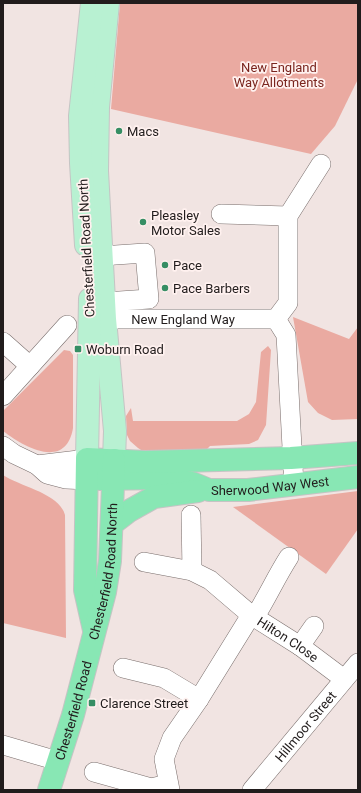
<svg xmlns="http://www.w3.org/2000/svg" width="361" height="793" font-family="Roboto,sans-serif">
  <style>
    .green { fill: #eaaaa1 }
    .lines { fill: none; stroke-linecap: round; stroke-linejoin: round }
    .minor-casing { stroke: #796e6c; stroke-width: 20 }
    .major-casing { stroke: #c5c4c4; stroke-width: 24 }
    .highway-casing { stroke: #c5c4c4; stroke-width: 24 }
    .minor { stroke: #fff; stroke-width: 19 }
    .major { stroke: #b8f1d2; stroke-width: 22 }
    .highway { stroke: #88e7b4; stroke-width: 22 }
    .poi-dot { fill: #368e64; stroke: #fff1ef; stroke-width: 1.5 }
    .labels { text-anchor: middle; stroke-width: 3.5; stroke-linejoin: round; paint-order: stroke }
    .park-label { font-size: 13px; fill: #7a251e; stroke: #fff1ef }
    .poi-label { font-size: 13px; fill: #211c1c; stroke: #fff1ef; text-anchor: start }
    .street-label { font-size: 13px; fill: #211c1c; stroke: #fff1ef }
  </style>
  <rect width="100%" height="100%" fill="#f1e4e2"/>
  <g class="green">
    <polygon points="120,3 358,3 358,79 335,126 311,154 111,109"/>
    <polygon points="293,317 349,339 358,327 358,419 332,420 318,413 308,402"/>
    <polygon points="268,346 271,350 266,425 258,440 249,444 210,446 205,451 144,452 138,448 130,441 127,435 126,416 131,408 133,421 237,421 249,414 256,402 261,352"/>
    <path d="M64 350 70 351 73 355V428C66 470 25 448 3 431V411Z"/>
    <path d="M3 475C21 487 59 493 65 515L66 638 3 623Z"/>
    <polygon points="358,491 358,529 326,574 233,507"/>
  </g>
  <g class="lines">
    <g class="minor-casing">
      <g id="minor">
        <polyline points="221,214 288,216"/>
        <polyline points="90,303 149,299 145,253 101,256"/>
        <path id="s1" d="M90 319H276L288 303V216L321 164"/>
        <polyline points="276,319 286,335 294,485"/>
        <polyline points="3,342 30,366"/>
        <polyline points="3,396 67,325"/>
        <polyline points="3,446 14,454 37,465 47,474 66,479 88,480"/>
        <polyline points="37,465 87,459"/>
        <polyline points="191,515 192,571"/>
        <path id="s2" d="M144 562 192 571 210 580 251 615 300 646 344 679"/>
        <path d="M254 618C267 598 276 577 289 557"/>
        <polyline points="300,646 314,626"/>
        <polyline points="123,668 164,678 199,699"/>
        <polyline points="3,745 58,761"/>
        <polyline points="94,772 151,788 168,784"/>
        <polyline points="170,790 164,759 172,738 199,699 251,615"/>
        <path id="s3" d="M252 790 358 663"/>
      </g>
    </g>
    <g class="major-casing">
      <g id="major">
        <polyline points="108,3 98,107 97,171 105,319 115,431 114,460"/>
        <polyline points="86,245 81,163 80,116 92,3"/>
        <polyline points="87,459 90,299"/>
      </g>
    </g>
    <g class="highway-casing">
      <g id="highway">
        <path id="s4" d="M99 479 163 478 192 483 209 490H248L358 477"/>
        <polyline points="112,524 129,511 154,497 198,491"/>
        <polyline points="94,630 85,590 87,459 145,462 291,458 358,453"/>
        <path id="s5" d="M49 790 73 715 105 592 110 561 114 460"/>
      </g>
    </g>
    <use href="#minor" class="minor"/>
    <use href="#major" class="major"/>
    <use href="#highway" class="highway"/>
  </g>
  <g class="poi-dot">
    <circle cx="119" cy="131" r="4"/>
    <circle cx="143" cy="222" r="4"/>
    <circle cx="165" cy="265" r="4"/>
    <circle cx="165" cy="288" r="4"/>
    <rect x="74" y="345" width="8" height="8" rx="2"/>
    <rect x="88" y="699" width="8" height="8" rx="2"/>
  </g>
  <g class="labels">
    <g class="park-label">
      <text x="279" y="72">New England<tspan x="279" dy="15">Way Allotments</tspan></text>
    </g>
    <g class="poi-label">
      <text x="127" y="136">Macs</text>
      <text x="151" y="220">Pleasley<tspan x="151" dy="15">Motor Sales</tspan></text>
      <text x="173" y="270">Pace</text>
      <text x="173" y="293">Pace Barbers</text>
      <text x="86" y="354">Woburn Road</text>
      <text x="100" y="708">Clarence Street</text>
    </g>
    <g class="street-label">
      <text transform="translate(86 248) rotate(-93)" y="5">Chesterfield Road North</text>
      <text dy="5" stroke="none"><textPath href="#s1" startOffset="93">New England Way</textPath></text>
      <text dy="5" stroke="none"><textPath href="#s4" startOffset="173">Sherwood Way West</textPath></text>
      <text dy="5" stroke="none"><textPath href="#s5" startOffset="226">Chesterfield Road North</textPath></text>
      <text dy="5" stroke="none"><textPath href="#s2" startOffset="167">Hilton Close</textPath></text>
      <text dy="5" stroke="none"><textPath href="#s5" startOffset="83">Chesterfield Road</textPath></text>
      <text dy="5" stroke="none"><textPath href="#s3" startOffset="83">Hillmoor Street</textPath></text>
    </g>
  </g>
  <rect width="361" height="793" fill="none" stroke="#211c1c" stroke-width="8"/>
</svg>
